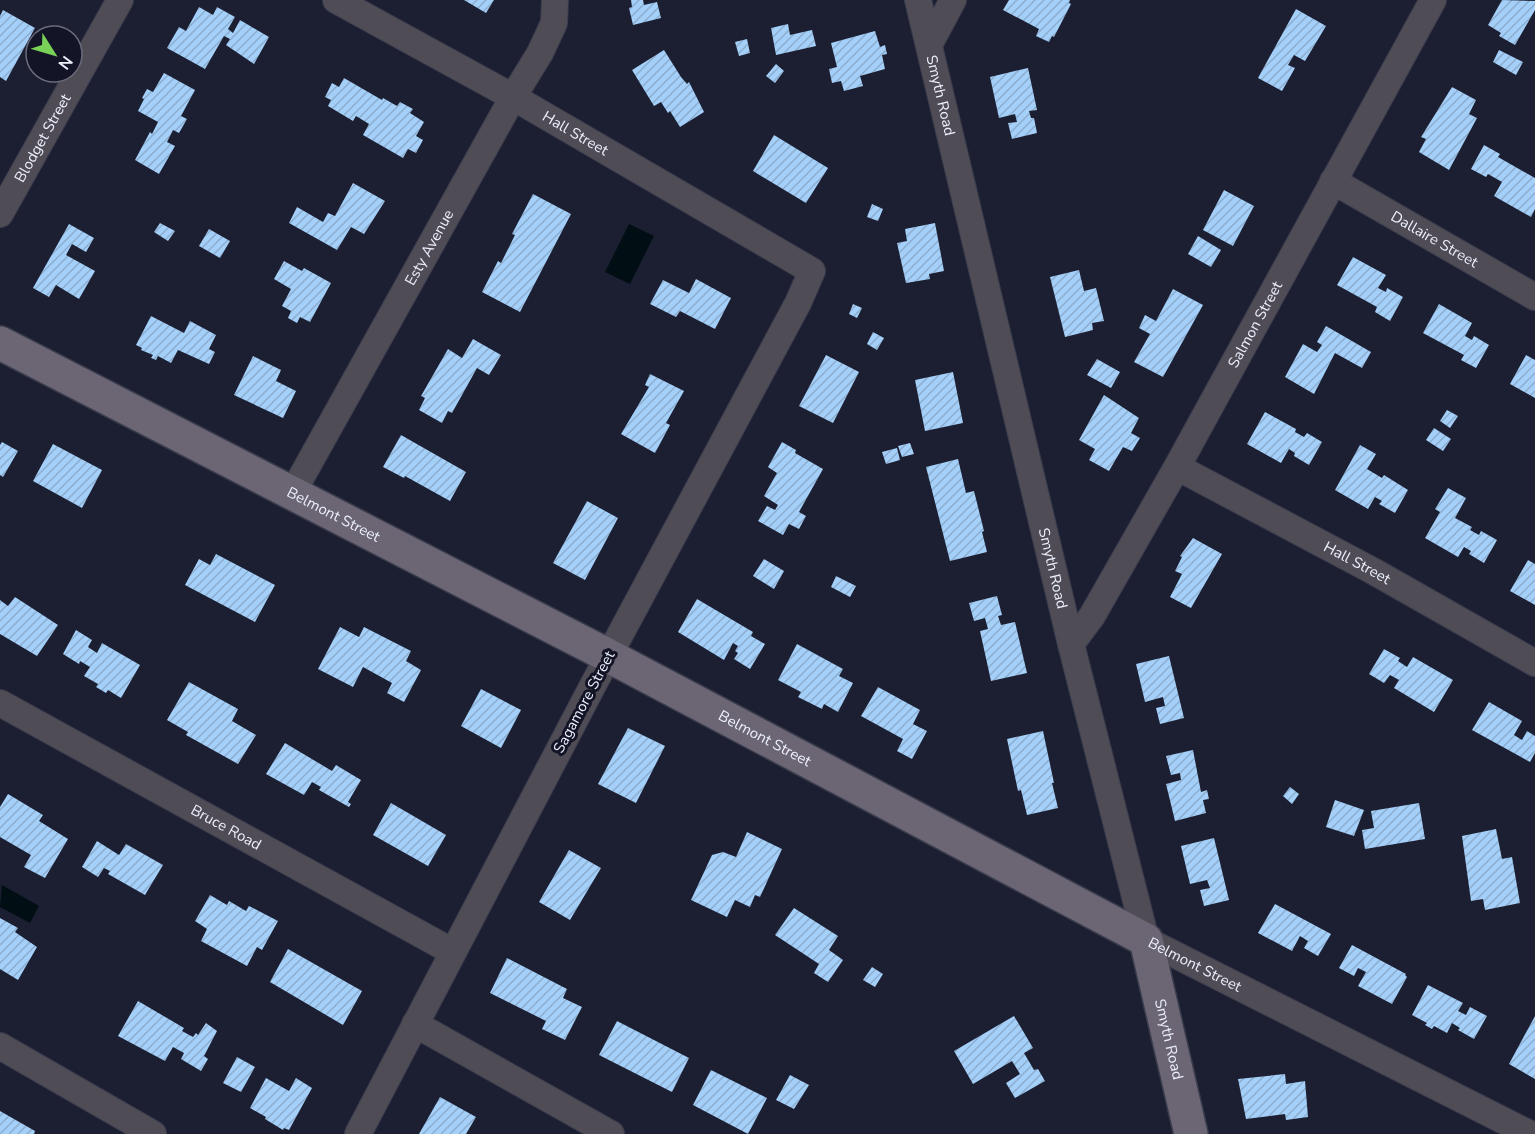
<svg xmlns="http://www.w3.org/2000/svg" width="1535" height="1134" font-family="'Nunito Sans',sans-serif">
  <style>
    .water { fill: #010e13 }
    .building { fill: url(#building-hatch) }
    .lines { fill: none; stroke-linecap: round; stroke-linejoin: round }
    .street-casing { stroke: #393c4d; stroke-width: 28 }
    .secondary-casing { stroke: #393c4d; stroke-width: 36 }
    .street { stroke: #504c56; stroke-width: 26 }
    .secondary { stroke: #6b6574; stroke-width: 33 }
    .labels { text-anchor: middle; stroke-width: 6; stroke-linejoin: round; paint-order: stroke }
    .street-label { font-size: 15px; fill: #eceffc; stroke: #131527 }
  </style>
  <defs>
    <pattern id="building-hatch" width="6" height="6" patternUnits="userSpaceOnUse" patternTransform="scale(1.5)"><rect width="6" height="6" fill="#a4cff9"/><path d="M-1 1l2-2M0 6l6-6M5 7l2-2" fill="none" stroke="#8dadce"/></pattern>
  </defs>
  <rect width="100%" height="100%" fill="#1c1f31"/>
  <g class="water">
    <polygon points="629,224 654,236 630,284 605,272"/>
    <polygon points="2,885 39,906 30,923 0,907"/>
  </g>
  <g class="building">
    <polygon points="464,0 494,0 486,13"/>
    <polygon points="631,0 643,0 644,5 657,2 661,18 633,25 629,8 632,7"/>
    <polygon points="1009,0 1070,0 1069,3 1071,4 1054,37 1052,36 1049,42 1036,36 1039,29 1003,10"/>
    <polygon points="1502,0 1535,1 1535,10 1515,45 1499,36 1501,33 1488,25"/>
    <polygon points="199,7 213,15 217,7 235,17 228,29 233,33 240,20 269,37 254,64 226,45 230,39 224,36 205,69 167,48 179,27 186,31"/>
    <polygon points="1296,9 1326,26 1305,61 1294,55 1288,65 1295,68 1282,91 1258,78"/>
    <polygon points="3,10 35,28 6,81 0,77 0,16"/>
    <polygon points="788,24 790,35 812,30 816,46 776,55 771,28"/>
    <polygon points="875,31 880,47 885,45 887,54 882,55 885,69 860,76 863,86 844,91 841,81 832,83 829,69 837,67 831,43"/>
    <polygon points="747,39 750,53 739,56 735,42"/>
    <polygon points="664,50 681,77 687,84 689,82 704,112 680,127 670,111 668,113 661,102 654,106 632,70"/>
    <polygon points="1499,50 1523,62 1516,75 1493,62"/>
    <polygon points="776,64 784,71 775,83 766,76"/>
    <polygon points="1028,68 1037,110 1029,111 1031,118 1034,118 1037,133 1012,139 1008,123 1017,122 1015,114 999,118 990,77"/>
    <polygon points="164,73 195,90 181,116 187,119 179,133 173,130 167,142 175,146 159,174 135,160 150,132 152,134 158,122 138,111 144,99 142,98 147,89 153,92"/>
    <polygon points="344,78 382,100 383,98 397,106 400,102 413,109 410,113 424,122 416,136 423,140 416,153 408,149 403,158 363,135 369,124 356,116 353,121 328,106 331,100 325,97 332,83 339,87"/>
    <polygon points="1452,87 1476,100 1469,114 1477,118 1449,170 1419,152 1426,139 1421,137"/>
    <polygon points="774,135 828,168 806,203 753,171"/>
    <polygon points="1484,145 1500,154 1498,157 1535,178 1535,209 1531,217 1494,196 1502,182 1488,174 1486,177 1471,169"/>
    <polygon points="353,183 385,201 364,234 351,227 337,250 289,223 297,207 323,222 328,213 335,216"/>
    <polygon points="1224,190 1254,206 1233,246 1203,230"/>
    <polygon points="533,194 571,214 520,312 482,292 498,261 501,263 515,235 512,234"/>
    <polygon points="872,204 883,209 878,221 867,217"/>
    <polygon points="160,223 175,231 168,241 154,232"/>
    <polygon points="935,223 944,271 929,274 930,279 906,283 897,243 907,241 905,229"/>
    <polygon points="69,224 94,238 86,252 72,244 66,255 95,271 79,299 56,285 49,297 33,288"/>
    <polygon points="209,229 230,241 220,258 199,246"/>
    <polygon points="1198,236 1221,250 1211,267 1188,254"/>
    <polygon points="1353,257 1386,275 1378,288 1386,292 1387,288 1403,297 1390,321 1375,312 1377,307 1337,285"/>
    <polygon points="284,261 302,271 304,268 331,283 310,322 300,317 297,323 288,318 291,311 282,306 291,289 274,279"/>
    <polygon points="1079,270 1084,291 1096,288 1104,321 1092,323 1093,330 1065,337 1050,277"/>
    <polygon points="696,279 731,298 715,329 680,311 676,317 650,304 663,280 689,293"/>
    <polygon points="1173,289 1203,305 1163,377 1134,362 1150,334 1139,328 1145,315 1156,321"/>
    <polygon points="853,304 862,308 857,318 849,314"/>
    <polygon points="1439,304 1472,323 1465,336 1472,340 1474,336 1489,345 1476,368 1461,360 1464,355 1423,333"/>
    <polygon points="151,316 184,333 190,321 216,335 209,349 215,352 209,364 178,350 171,363 158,356 156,360 151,358 153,355 141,350 142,348 136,345"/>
    <polygon points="1326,326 1371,352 1362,368 1335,353 1314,394 1285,377 1303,344 1317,352 1322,345 1317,342"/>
    <polygon points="873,332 884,338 877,350 867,344"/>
    <polygon points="473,339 501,355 489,375 477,368 452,413 448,411 442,423 419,410 425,398 421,396 448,349 462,358"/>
    <polygon points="826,355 859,372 833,423 799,406"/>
    <polygon points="1526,355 1535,360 1535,398 1510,384"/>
    <polygon points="253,356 281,370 276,381 296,391 283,418 234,395"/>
    <polygon points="1097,359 1120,372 1111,388 1087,375"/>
    <polygon points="953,372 963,423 925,431 915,380"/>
    <polygon points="650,374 684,391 666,423 670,425 655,453 621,434 649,387 645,385"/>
    <polygon points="1104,395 1139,418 1131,433 1140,438 1132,451 1123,447 1109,471 1089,460 1095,449 1079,440"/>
    <polygon points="1447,410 1458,416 1450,428 1440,421"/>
    <polygon points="1265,412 1296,429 1295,432 1304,437 1307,433 1322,442 1309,465 1294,456 1295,453 1289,449 1281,463 1247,444"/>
    <polygon points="1434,428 1451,439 1443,451 1426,440"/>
    <polygon points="401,435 466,472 450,501 405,476 404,478 383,467"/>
    <polygon points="2,442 18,451 3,477 0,475 0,445"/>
    <polygon points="782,442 796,450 795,453 823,469 799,512 806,516 799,529 789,524 783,535 758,521 767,506 775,510 778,505 764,496 777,473 768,467"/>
    <polygon points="910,443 914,454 902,457 898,446"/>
    <polygon points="53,444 102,470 82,508 33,481"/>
    <polygon points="1360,445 1376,454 1367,469 1382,478 1384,475 1408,490 1395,513 1379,504 1382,501 1375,497 1368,509 1335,490"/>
    <polygon points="897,448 900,460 886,464 882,452"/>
    <polygon points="958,459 966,493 974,491 984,531 982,532 987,552 950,561 926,467"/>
    <polygon points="1448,488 1466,498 1455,518 1472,527 1470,530 1479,535 1481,531 1497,540 1484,563 1469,554 1471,551 1464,547 1458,557 1425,538 1440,512 1435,509"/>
    <polygon points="587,501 618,518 585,580 553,563"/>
    <polygon points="1193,538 1222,554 1191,608 1170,597 1182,574 1175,571 1182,557 1180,556"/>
    <polygon points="216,554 275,585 255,622 185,585 199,559 210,565"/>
    <polygon points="764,559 784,571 774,589 753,576"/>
    <polygon points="1528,560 1535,564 1535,605 1510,591"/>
    <polygon points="836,576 856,586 850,597 831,587"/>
    <polygon points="997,596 1002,615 998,616 1001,625 1015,622 1027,673 991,681 980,631 988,629 985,618 974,621 969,603"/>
    <polygon points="15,597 58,625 37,656 0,634 0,600 8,606"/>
    <polygon points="697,599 753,632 751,636 765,644 750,669 734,659 738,653 735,651 738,646 733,643 724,660 678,632"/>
    <polygon points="340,627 359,637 364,627 411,651 406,661 421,670 404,702 387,693 392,683 363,667 353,687 318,669"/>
    <polygon points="76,630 92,640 88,647 97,653 102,643 140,665 121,698 108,690 106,693 96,687 98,684 84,676 90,667 80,661 79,664 63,654"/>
    <polygon points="797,644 843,669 839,676 853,683 838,712 824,704 822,709 798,697 801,692 778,680"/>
    <polygon points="1384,649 1400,658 1398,661 1407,667 1413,657 1453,680 1434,712 1394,688 1399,680 1390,675 1384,683 1369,674"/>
    <polygon points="1169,656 1184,718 1160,724 1156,708 1165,706 1163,697 1145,702 1136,664"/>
    <polygon points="189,682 238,709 232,721 256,735 238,764 186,735 188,732 167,720"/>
    <polygon points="878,687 920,710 913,724 927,731 912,759 897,751 903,739 861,716"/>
    <polygon points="481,689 521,710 501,748 461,726"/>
    <polygon points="1489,702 1522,721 1514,735 1522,740 1527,731 1535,736 1535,753 1530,762 1472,730"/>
    <polygon points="628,728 665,746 636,803 598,784"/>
    <polygon points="1043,731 1054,783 1052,783 1058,808 1027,815 1021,790 1018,791 1007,739"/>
    <polygon points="285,743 332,771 336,765 361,780 348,802 351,804 349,807 319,790 321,787 312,782 304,795 266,774"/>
    <polygon points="1193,750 1201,792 1207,790 1209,799 1203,800 1206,813 1175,821 1166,784 1181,780 1180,773 1171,775 1166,756"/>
    <polygon points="1290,787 1299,794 1292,804 1283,796"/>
    <polygon points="8,794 43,815 39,821 68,839 45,878 24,867 31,855 0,837 0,807"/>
    <polygon points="1335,800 1364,810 1354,836 1326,827"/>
    <polygon points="391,803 446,835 428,866 373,835"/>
    <polygon points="1419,803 1425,839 1365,849 1362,830 1374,828 1371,811"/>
    <polygon points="1496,829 1502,859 1512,857 1520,903 1485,910 1483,899 1471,901 1462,836"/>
    <polygon points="747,832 782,849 760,897 755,895 750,907 735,900 727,917 691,900 712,855 723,852 736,857"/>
    <polygon points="1214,838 1229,900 1204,906 1200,890 1210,888 1207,880 1190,884 1181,846"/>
    <polygon points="97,841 119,855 126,844 163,865 145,895 108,874 110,871 104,868 98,877 82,867"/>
    <polygon points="569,850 601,868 570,920 539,902"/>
    <polygon points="210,895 227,905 229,901 246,911 249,906 278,921 262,950 257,947 247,966 201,941 207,929 195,921"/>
    <polygon points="1275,904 1331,934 1318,956 1304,948 1308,941 1300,936 1292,951 1258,933"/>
    <polygon points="794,908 838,936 829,950 843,960 828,982 814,973 819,964 775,935"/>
    <polygon points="0,918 18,928 15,932 37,947 18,980 0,969"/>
    <polygon points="1352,945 1406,974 1405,975 1407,977 1392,1004 1358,986 1366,972 1358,968 1354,976 1339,968"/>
    <polygon points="288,949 362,991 343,1025 270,982"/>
    <polygon points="507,958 567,989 563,998 582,1007 565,1040 542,1029 546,1021 490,993"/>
    <polygon points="872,967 883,974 875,987 863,980"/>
    <polygon points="1428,985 1463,1003 1458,1011 1466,1015 1470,1007 1487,1016 1474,1039 1458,1030 1460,1028 1452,1023 1447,1033 1434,1026 1432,1029 1425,1025 1427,1023 1412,1015"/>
    <polygon points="138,1001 184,1028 182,1031 193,1037 196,1033 198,1035 206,1023 217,1031 204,1056 208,1059 201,1071 181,1059 184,1053 173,1047 165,1061 118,1036"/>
    <polygon points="1014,1016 1033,1048 1024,1053 1034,1070 1038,1069 1045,1081 1015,1098 1006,1083 1020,1074 1012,1061 973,1084 954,1051"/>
    <polygon points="1535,1016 1535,1079 1509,1064"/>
    <polygon points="617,1021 689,1058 672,1092 599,1055"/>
    <polygon points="237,1057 255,1067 241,1092 223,1083"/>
    <polygon points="711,1070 767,1098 748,1134 693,1105"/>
    <polygon points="1285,1074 1286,1084 1305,1081 1308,1117 1286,1120 1285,1114 1246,1119 1238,1079"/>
    <polygon points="790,1075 809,1085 794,1109 776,1100"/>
    <polygon points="266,1078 289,1091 296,1078 312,1088 289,1130 284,1128 283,1130 265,1119 266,1117 250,1108"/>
    <polygon points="440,1097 476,1117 466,1134 419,1134"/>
    <polygon points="0,1111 35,1131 34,1134 0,1134"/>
  </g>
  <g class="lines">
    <g class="street-casing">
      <g id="street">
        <path id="s1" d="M336 0 513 97 812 271 798 303 592 687 358 1134"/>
        <path id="s2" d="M918 0 1071 644 1146 940 1530 1134"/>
        <polyline points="929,45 953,0"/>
        <path id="s3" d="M1333 181 1535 297"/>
        <path id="s4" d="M0 214 120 0"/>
        <path id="s5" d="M1177 467 1373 571 1535 663"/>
        <path id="s6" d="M293 492 513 97 540 53 554 23 555 0"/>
        <path id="s7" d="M1071 644 1092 616 1177 467 1433 0"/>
        <path id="s8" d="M0 703 453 952"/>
        <polyline points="415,1024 611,1134"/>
        <polyline points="0,1046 153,1134"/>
      </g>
    </g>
    <g class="secondary-casing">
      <g id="secondary">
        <path id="s9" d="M0 343 609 656 1146 940 1191 1134"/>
      </g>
    </g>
    <use href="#street" class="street"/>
    <use href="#secondary" class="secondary"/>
  </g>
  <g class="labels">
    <g class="street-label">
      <text dy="5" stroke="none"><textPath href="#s2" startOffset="98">Smyth Road</textPath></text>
      <text dy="5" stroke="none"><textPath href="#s1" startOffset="274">Hall Street</textPath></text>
      <text dy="5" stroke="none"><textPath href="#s4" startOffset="87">Blodget Street</textPath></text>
      <text dy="5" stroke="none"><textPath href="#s3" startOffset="117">Dallaire Street</textPath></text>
      <text dy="5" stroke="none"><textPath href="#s6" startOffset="280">Esty Avenue</textPath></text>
      <text dy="5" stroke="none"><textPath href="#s7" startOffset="369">Salmon Street</textPath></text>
      <text dy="5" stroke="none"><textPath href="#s9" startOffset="375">Belmont Street</textPath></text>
      <text dy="5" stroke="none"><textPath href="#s5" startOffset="204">Hall Street</textPath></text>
      <text dy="5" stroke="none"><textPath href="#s2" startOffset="584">Smyth Road</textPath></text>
      <text transform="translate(584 702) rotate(-62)" y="5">Sagamore Street</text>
      <text dy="5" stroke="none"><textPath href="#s9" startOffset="861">Belmont Street</textPath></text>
      <text dy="5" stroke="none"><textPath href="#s8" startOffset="258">Bruce Road</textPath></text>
      <text dy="5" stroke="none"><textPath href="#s2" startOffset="1022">Belmont Street</textPath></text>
      <text dy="5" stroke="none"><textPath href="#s9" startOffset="1394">Smyth Road</textPath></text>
    </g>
  </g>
  <g transform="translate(54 54) rotate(127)"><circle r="28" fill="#131527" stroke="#6a6c7c" stroke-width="1.5"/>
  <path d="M0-4.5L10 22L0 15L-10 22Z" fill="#7ad157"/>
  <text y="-9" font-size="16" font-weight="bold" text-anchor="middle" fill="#eceffc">N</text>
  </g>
</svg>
